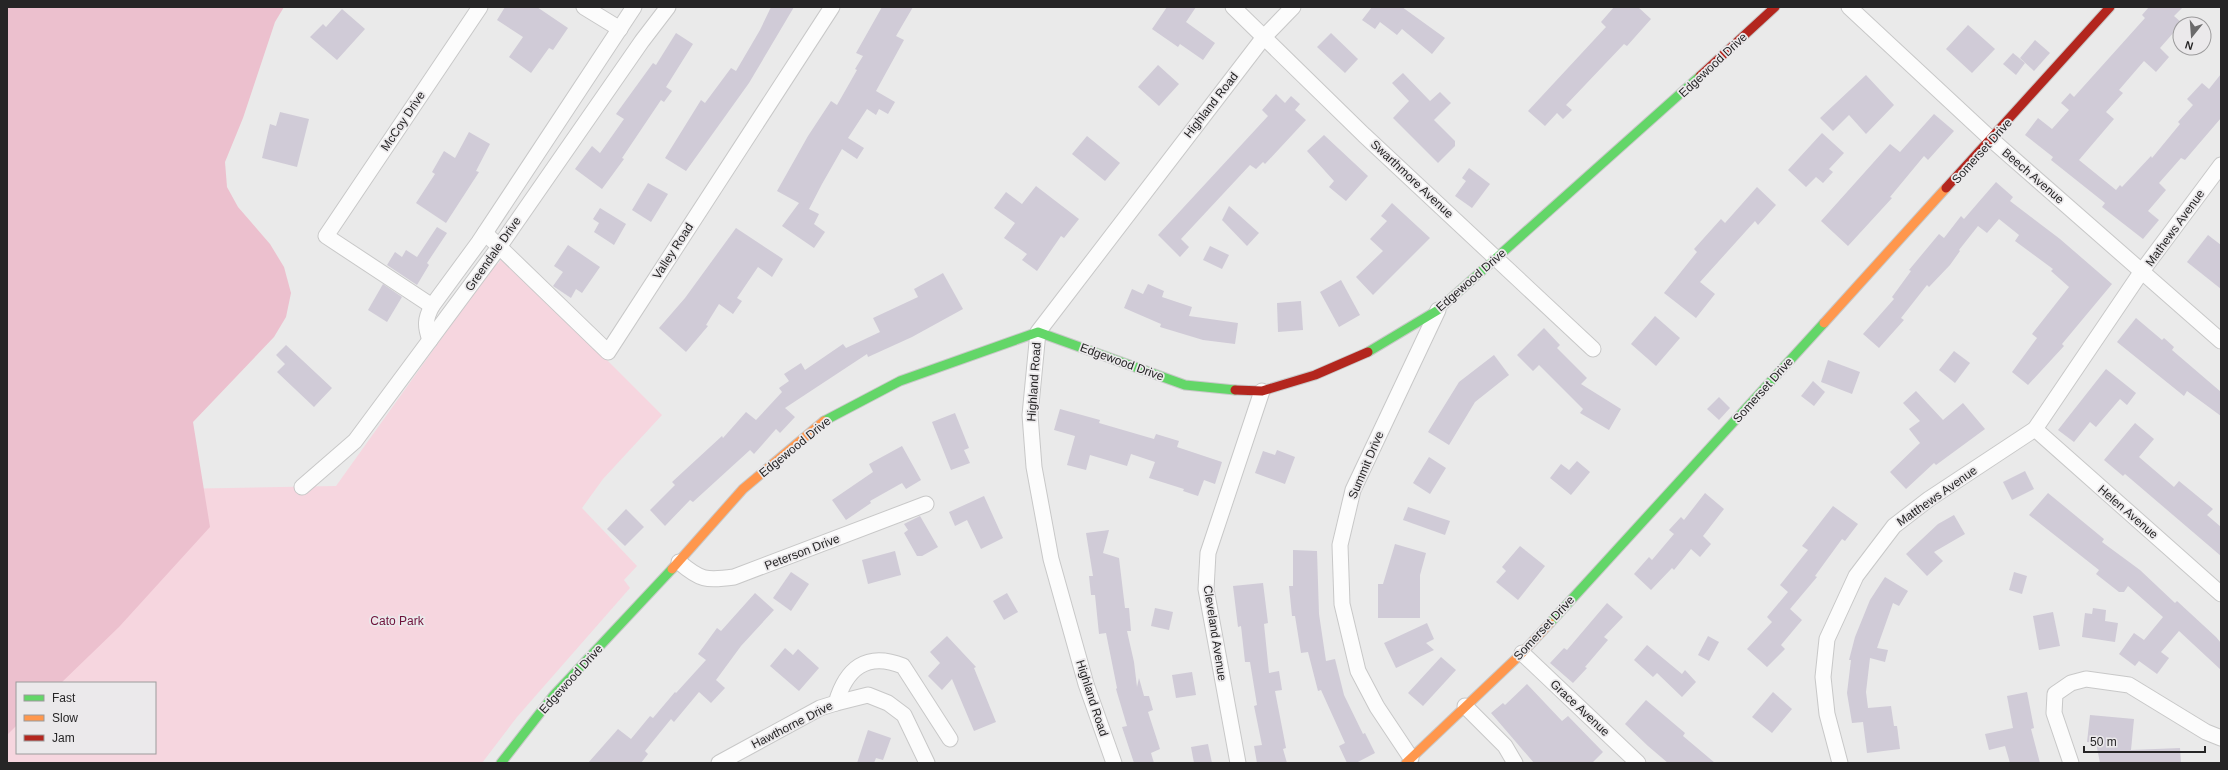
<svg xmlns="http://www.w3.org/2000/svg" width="2228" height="770" font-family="Arial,sans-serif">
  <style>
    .green { fill: #f6d6df; fill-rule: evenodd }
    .forest { fill: #ecc0ce }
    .building { fill: #d0cbd7 }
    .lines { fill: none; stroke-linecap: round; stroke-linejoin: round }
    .street-casing { stroke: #c8c8c8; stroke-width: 17 }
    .fast-casing { stroke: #c8c8c8; stroke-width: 11 }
    .slow-casing { stroke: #c8c8c8; stroke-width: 11 }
    .jam-casing { stroke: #c8c8c8; stroke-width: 11 }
    .street { stroke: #fcfcfc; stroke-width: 15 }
    .fast { stroke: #63d668; stroke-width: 9 }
    .slow { stroke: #ff974d; stroke-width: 9 }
    .jam { stroke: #b3261e; stroke-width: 9 }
    .labels { text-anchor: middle; stroke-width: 3.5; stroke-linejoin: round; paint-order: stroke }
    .street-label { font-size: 12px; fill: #262526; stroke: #ebe9eb }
    .park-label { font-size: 12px; fill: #6e123b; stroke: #ebe9eb }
  </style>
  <rect width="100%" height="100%" fill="#eaeaea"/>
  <path class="green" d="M503 256 662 415 603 479 582 508 637 566 624 580 630 588 517 717 482 763H7V492L336 486 496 262 498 264ZM17 683H155V753H17Z"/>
  <polygon class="forest" points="7,7 284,7 275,22 243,118 225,162 227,187 238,207 270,244 284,267 291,293 286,317 274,337 193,422 210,527 119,627 61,683 17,683 17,725 7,735"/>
  <g class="building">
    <polygon points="505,7 537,7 568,28 553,50 549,48 531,73 509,57 523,37 497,20"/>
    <polygon points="771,7 794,7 749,83 686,171 665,158 701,100 705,103 731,68 736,71 760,30"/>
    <polygon points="882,7 913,7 896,36 904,40 876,91 895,102 888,114 879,109 876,115 867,109 848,138 864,148 857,159 842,149 822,184 809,209 819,214 814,224 825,232 814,248 782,226 799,203 777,191 808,136 831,101 837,105 857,70 855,69 863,56 856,53"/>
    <polygon points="1167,7 1196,7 1186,22 1215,43 1203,60 1180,44 1178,47 1152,29"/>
    <polygon points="1372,7 1402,7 1445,38 1432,54 1402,29 1397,35 1380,22 1375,29 1362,20"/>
    <polygon points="1614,7 1638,7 1651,19 1627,46 1624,44 1566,105 1572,110 1563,119 1557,113 1545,126 1528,111 1606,27 1601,22"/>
    <polygon points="2149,7 2183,7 2174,16 2182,23 2160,48 2169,57 2156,72 2144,61 2119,90 2123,93 2106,112 2114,119 2079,160 2116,190 2120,185 2122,187 2151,156 2152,158 2180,124 2178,122 2193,105 2187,99 2202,83 2209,89 2221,74 2221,118 2185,160 2181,158 2159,183 2166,190 2148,211 2159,220 2143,239 2102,207 2105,203 2051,160 2053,157 2025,135 2038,118 2052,129 2069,110 2061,103 2070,93 2074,97 2145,18 2142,15"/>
    <polygon points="342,9 365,29 337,60 310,37 323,24 326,27"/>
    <polygon points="1968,25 1995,49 1972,73 1946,49"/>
    <polygon points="676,33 693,44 666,87 672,91 664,102 661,100 622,158 624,159 602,189 575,169 592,146 600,153 624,119 616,114 653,63 656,65"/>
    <polygon points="1331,33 1358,59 1345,73 1317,47"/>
    <polygon points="2035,40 2050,53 2034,71 2020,58"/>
    <polygon points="2013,53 2025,63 2016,75 2003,64"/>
    <polygon points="1158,65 1179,84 1159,106 1138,87"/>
    <polygon points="1403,73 1430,101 1440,92 1451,103 1434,120 1455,141 1455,146 1438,163 1393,118 1409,101 1392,83"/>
    <polygon points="1866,75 1894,105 1866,134 1849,115 1833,131 1820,118"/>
    <polygon points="1276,94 1285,103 1291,96 1300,104 1295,110 1306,120 1265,164 1263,162 1256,169 1250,165 1181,239 1189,247 1180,257 1158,235 1268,116 1262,110"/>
    <polygon points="280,112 309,119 297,167 262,158 270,124 276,126"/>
    <polygon points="1934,114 1954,131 1928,160 1924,156 1890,197 1892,198 1848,246 1821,221 1890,144 1900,152"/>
    <polygon points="469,132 490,144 476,171 479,172 446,223 416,203 435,174 432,172 444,151 455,158"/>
    <polygon points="1822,133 1844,153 1829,169 1833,172 1823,183 1816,177 1806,187 1788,170"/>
    <polygon points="1324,135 1368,176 1346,201 1329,187 1334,181 1307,151"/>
    <polygon points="1087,136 1120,163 1105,181 1072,154"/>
    <polygon points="1469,168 1490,184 1472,208 1455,196 1466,181 1462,178"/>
    <polygon points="1996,182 2013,197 2010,201 2060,239 2112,284 2062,344 2064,346 2028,385 2012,372 2037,338 2032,334 2069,287 2051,271 2053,269 2015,241 2019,235 1999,219 1987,233 1978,226 1959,250 1960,251 1950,265 1929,287 1927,285 1901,318 1904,320 1879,348 1863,334 1894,299 1892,297 1911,271 1909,270 1939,234 1944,238 1961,216 1964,219"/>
    <polygon points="648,183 668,194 651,222 632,210"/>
    <polygon points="1036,186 1079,219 1064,238 1061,236 1037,271 1022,260 1027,254 1004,238 1015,223 994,208 1006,192 1022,204"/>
    <polygon points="1757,187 1776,205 1758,225 1755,221 1700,282 1715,294 1696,318 1664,293 1697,252 1694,249 1721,219 1725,223"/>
    <polygon points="1392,203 1430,238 1373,295 1356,277 1383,251 1370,239 1387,221 1381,216"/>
    <polygon points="1229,206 1259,233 1247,246 1222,220"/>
    <polygon points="600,208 626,224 614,245 594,232 599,223 593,219"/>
    <polygon points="437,227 447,233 427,263 429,265 417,285 387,265 395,252 402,257 406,250 417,257"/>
    <polygon points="736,228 783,259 772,277 758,267 737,298 742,301 733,314 719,304 706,325 708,326 686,352 659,328 685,298"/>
    <polygon points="2208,235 2221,245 2221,289 2187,262"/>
    <polygon points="568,245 600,267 582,293 576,289 571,298 553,286 563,272 554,266"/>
    <polygon points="1210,246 1229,255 1222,269 1203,260"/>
    <polygon points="943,273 963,309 912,337 868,357 867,354 785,408 795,417 780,433 776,429 754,454 750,450 693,502 690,500 665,526 650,510 675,485 672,482 722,436 723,438 746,412 756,420 782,392 779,388 789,381 784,374 801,363 805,370 843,344 846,348 880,332 873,318 918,297 914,289"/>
    <polygon points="1341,280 1360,315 1339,327 1320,292"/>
    <polygon points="383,284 402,297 387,322 368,310"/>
    <polygon points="1148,284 1164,291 1162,297 1192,307 1189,316 1238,323 1235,344 1203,340 1160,327 1161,324 1124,308 1132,289 1143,294"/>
    <polygon points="1301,301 1303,330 1278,332 1277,303"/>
    <polygon points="1655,316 1680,338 1656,366 1631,344"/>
    <polygon points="2136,318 2162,340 2164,338 2174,347 2172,350 2221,392 2221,416 2187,391 2184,396 2117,342"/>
    <polygon points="1544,328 1560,345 1557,348 1587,378 1581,384 1621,409 1609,430 1580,413 1583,409 1539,365 1533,371 1517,355"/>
    <polygon points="286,345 332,388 314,407 277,372 285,364 276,355"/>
    <polygon points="1954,351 1970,363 1955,383 1939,370"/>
    <polygon points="1494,355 1509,375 1475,402 1449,445 1428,432 1459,382"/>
    <polygon points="1828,360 1860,372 1852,394 1821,382"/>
    <polygon points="2106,369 2136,393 2127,405 2120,399 2096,427 2090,422 2074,442 2058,430"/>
    <polygon points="1813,381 1825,392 1814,406 1801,396"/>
    <polygon points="1916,391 1943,420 1963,403 1985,429 1936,465 1934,463 1906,489 1890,472 1920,443 1909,429 1920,421 1903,403"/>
    <polygon points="1719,397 1730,408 1719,420 1707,409"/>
    <polygon points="1060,409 1100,420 1099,423 1154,439 1156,434 1179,441 1177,447 1222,462 1215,484 1204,480 1198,496 1183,491 1184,489 1149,478 1155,462 1131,454 1127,466 1090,455 1086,470 1067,465 1075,436 1054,430"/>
    <polygon points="955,413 969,448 964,450 970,463 951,470 932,422"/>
    <polygon points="2135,423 2154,439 2139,457 2174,487 2179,481 2213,509 2207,515 2221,527 2221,556 2125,474 2123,476 2104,460"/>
    <polygon points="902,446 921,480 906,489 902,483 870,501 871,503 846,520 832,500 873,472 869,464"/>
    <polygon points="1277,450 1295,457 1285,484 1255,473 1263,451 1275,455"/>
    <polygon points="1429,457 1446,468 1430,494 1413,483"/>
    <polygon points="1577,461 1590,472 1571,495 1550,478 1561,464 1569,470"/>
    <polygon points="2025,471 2034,489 2012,500 2003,482"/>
    <polygon points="1705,493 1724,509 1703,536 1711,544 1700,557 1691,549 1674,570 1672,568 1651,590 1634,574 1649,557 1652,560 1674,534 1669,530 1681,517 1684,520"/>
    <polygon points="2048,493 2104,539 2102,542 2140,570 2175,603 2177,601 2216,637 2221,643 2221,670 2179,631 2161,652 2169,658 2157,674 2139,661 2135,666 2119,654 2134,633 2144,640 2163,617 2128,586 2124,592 2119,592 2096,574 2099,570 2029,515"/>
    <polygon points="984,496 1003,538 981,549 967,520 955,526 949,512"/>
    <polygon points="1833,506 1858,524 1845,541 1842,539 1815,576 1817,577 1790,609 1802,620 1781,645 1785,649 1767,667 1747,649 1772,622 1767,617 1788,592 1780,585 1808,550 1802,546"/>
    <polygon points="1408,507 1450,521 1445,535 1403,520"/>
    <polygon points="626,509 644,527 625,546 607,529"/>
    <polygon points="1954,515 1965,534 1934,552 1943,561 1927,576 1906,554 1938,524"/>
    <polygon points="920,516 938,547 922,556 917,556 904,533 908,530 904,524"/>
    <polygon points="1109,530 1103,553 1119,558 1125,608 1129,608 1131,631 1127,631 1134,662 1137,687 1139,678 1144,696 1149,696 1153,710 1148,712 1160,749 1151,753 1154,763 1134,763 1122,727 1127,726 1116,689 1117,688 1106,633 1099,634 1095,595 1091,595 1089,576 1093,576 1086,533"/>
    <polygon points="1395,544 1426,553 1420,575 1420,618 1378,618 1378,584 1383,584"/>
    <polygon points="1520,546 1545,566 1518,600 1496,582 1506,571 1502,567"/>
    <polygon points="1293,550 1317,551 1319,614 1326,661 1335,659 1344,695 1363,734 1365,733 1375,753 1356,763 1347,763 1339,746 1345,743 1321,690 1318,691 1308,652 1301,653 1295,616 1292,616 1289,586 1293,586"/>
    <polygon points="895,551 901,575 868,584 862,560"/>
    <polygon points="791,572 809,584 791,611 773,598"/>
    <polygon points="2014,572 2027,576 2022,594 2009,590"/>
    <polygon points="1885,577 1908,591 1899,606 1893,603 1877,648 1888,650 1885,662 1870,658 1866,692 1868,708 1891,706 1894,726 1897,726 1900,749 1867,753 1863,722 1852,723 1847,693 1851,660 1849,660 1855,637 1870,600"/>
    <polygon points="1263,583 1268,623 1264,624 1269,673 1279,671 1282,690 1275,691 1286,748 1283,749 1287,763 1257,763 1254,746 1262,745 1254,706 1257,705 1250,662 1245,662 1241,626 1238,627 1233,586"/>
    <polygon points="755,593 774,610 741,646 716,680 725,688 711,703 699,692 674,722 671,719 645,751 648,754 641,763 588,763 618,729 631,739 650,716 653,718 675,692 676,693 706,660 698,654 717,628 721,631"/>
    <polygon points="1007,593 1018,612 1004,620 993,601"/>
    <polygon points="1607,603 1623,617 1604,637 1608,640 1585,667 1587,668 1573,683 1550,663 1564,648 1567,650"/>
    <polygon points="1155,608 1173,612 1169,630 1151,626"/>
    <polygon points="2093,608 2106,610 2105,621 2118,623 2115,642 2082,637 2085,613 2092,614"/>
    <polygon points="2053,612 2060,646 2039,650 2033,616"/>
    <polygon points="1427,623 1434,639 1426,643 1434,650 1396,668 1384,643"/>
    <polygon points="947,636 976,667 974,668 996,722 974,731 952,679 942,690 928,676 940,663 930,652"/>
    <polygon points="1708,636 1719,642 1709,661 1698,655"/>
    <polygon points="1647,645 1682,674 1685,670 1696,682 1682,697 1657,673 1653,677 1634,660"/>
    <polygon points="785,648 793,655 798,649 819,668 799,691 770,666"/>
    <polygon points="1441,657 1456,670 1423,706 1408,693"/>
    <polygon points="1192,672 1196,695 1176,698 1172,675"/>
    <polygon points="1527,684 1562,721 1568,716 1603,752 1592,763 1534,763 1491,713 1503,703 1505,705"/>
    <polygon points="1773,692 1792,709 1772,733 1752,717"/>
    <polygon points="2027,692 2034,728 2031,729 2040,763 2010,763 2005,746 1989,750 1985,734 2013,728 2007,696"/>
    <polygon points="1646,700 1685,733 1683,736 1715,763 1668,763 1648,746 1625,724"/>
    <polygon points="2090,715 2134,719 2131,750 2180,748 2181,763 2100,763 2096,743 2087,742"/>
    <polygon points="868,730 891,738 883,760 876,758 874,763 857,763"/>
    <polygon points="1208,744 1212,763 1194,763 1191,747"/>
  </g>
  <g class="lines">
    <g class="street-casing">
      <g id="street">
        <polyline points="584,7 620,29"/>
        <polyline points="1233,7 1364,135 1593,349"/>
        <polyline points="1849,7 1992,140 2221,341"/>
        <polyline points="485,233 608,352 832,7"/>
        <polyline points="432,306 326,236 480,7"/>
        <path d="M430 340C425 326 425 319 432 306L479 242 634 7"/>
        <polyline points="2035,429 2221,594"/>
        <polyline points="302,487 355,441 499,247 642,41 668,7"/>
        <path d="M679 562C700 580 706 581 734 577L926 504"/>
        <polyline points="1522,653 1638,763"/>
        <polyline points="836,703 868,695 888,703 904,715 927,763"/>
        <polyline points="1465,706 1505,746 1515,763"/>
        <polyline points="1411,758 1377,707 1358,671 1342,604 1340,545 1353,490 1438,310"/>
        <path d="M719 763 820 708 836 703C846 669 866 651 903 666L950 739"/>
        <polyline points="1114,763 1086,684 1051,559 1034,467 1030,415 1038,332 1264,37 1293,7"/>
        <polyline points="1238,763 1206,589 1208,553 1262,391"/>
        <polyline points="1840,763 1827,714 1823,677 1827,639 1856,576 1894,526 1929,499 2035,429 2142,271 2221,165"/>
        <polyline points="2071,763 2054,713 2055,694 2071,683 2086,679 2129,685 2206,732 2221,738"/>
      </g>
    </g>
    <g class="fast-casing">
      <g id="fast">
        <polyline points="1368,352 1438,310 1700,76"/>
        <polyline points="824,421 900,381 1038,332 1185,385 1235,390"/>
        <polyline points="1550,623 1824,323"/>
        <polyline points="501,763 554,695 672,569"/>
      </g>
    </g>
    <g class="slow-casing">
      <g id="slow">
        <polyline points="1824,323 1946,188"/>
        <polyline points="672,569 743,489 824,421"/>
        <polyline points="1406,763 1522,653 1550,623"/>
      </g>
    </g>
    <g class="jam-casing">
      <g id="jam">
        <polyline points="1700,76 1775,7"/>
        <polyline points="1946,188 2110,7"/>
        <polyline points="1235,390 1262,391 1315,375 1368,352"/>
      </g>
    </g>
    <use href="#street" class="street"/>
    <use href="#fast" class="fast"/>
    <use href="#slow" class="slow"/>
    <use href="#jam" class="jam"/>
  </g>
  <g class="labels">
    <g class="street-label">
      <text transform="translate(1713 65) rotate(-43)" y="4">Edgewood Drive</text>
      <text transform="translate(1211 105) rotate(-52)" y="4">Highland Road</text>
      <text transform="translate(403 121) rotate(-56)" y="4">McCoy Drive</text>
      <text transform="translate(1982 151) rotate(-48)" y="4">Somerset Drive</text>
      <text transform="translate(2033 176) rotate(41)" y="4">Beech Avenue</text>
      <text transform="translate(1412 179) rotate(43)" y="4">Swarthmore Avenue</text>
      <text transform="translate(2175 228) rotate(-54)" y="4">Mathews Avenue</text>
      <text transform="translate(673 251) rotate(-57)" y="4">Valley Road</text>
      <text transform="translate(493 254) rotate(-55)" y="4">Greendale Drive</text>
      <text transform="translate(1471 280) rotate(-41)" y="4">Edgewood Drive</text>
      <text transform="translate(1122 362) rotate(20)" y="4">Edgewood Drive</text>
      <text transform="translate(1034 382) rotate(-86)" y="4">Highland Road</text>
      <text transform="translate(1763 390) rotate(-48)" y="4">Somerset Drive</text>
      <text transform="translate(795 447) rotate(-39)" y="4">Edgewood Drive</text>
      <text transform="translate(1366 465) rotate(-67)" y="4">Summit Drive</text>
      <text transform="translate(1937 496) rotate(-35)" y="4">Matthews Avenue</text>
      <text transform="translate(2128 512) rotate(41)" y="4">Helen Avenue</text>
      <text transform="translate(802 552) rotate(-21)" y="4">Peterson Drive</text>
      <text transform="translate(1544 628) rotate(-47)" y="4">Somerset Drive</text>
      <text transform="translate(1215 633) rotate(81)" y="4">Cleveland Avenue</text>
      <text transform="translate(571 679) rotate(-48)" y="4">Edgewood Drive</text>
      <text transform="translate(1092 698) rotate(72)" y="4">Highland Road</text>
      <text transform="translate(1580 708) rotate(43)" y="4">Grace Avenue</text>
      <text transform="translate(792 725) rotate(-27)" y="4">Hawthorne Drive</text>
    </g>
    <g class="park-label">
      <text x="397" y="625">Cato Park</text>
    </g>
  </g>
  <rect width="2228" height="770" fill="none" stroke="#262526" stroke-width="16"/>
  <rect x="16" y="682" width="140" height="72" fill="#ebe9eb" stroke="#9c9b9c"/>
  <rect x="24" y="695" width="20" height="6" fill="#63d668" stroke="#9c9b9c"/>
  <text x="52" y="702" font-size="12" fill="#262526">Fast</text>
  <rect x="24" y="715" width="20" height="6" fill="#ff974d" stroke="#9c9b9c"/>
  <text x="52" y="722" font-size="12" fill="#262526">Slow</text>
  <rect x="24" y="735" width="20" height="6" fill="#b3261e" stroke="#9c9b9c"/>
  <text x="52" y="742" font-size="12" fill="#262526">Jam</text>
  <g transform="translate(2192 36) rotate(197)"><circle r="19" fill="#ebe9eb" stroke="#9c9b9c"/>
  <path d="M0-3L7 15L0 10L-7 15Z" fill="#6b6a6b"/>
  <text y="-6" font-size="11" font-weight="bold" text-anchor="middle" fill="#262526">N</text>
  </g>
  <path d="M2084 746v6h121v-6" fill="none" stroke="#262526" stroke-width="2"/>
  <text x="2090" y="746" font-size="12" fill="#262526" stroke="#ebe9eb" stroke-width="3" paint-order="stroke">50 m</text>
</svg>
